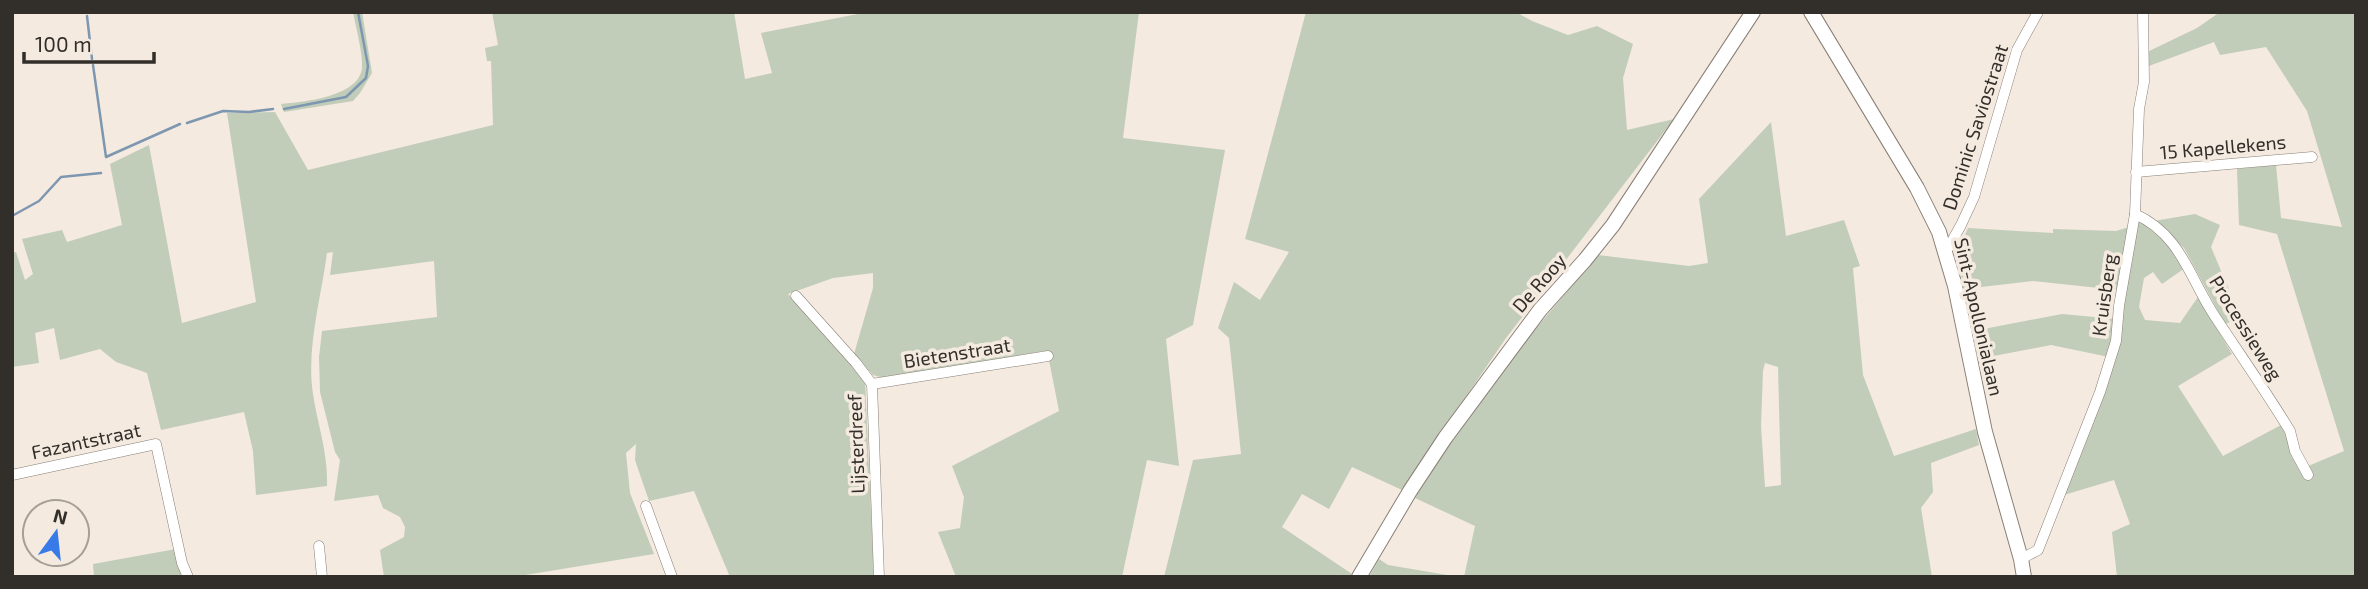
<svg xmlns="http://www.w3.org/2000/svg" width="2368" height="589" font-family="'Exo 2',sans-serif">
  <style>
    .green { fill: #c1cdb9; fill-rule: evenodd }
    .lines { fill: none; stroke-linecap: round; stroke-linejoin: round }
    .stream { stroke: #7e97b1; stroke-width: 2.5 }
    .street-casing { stroke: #897f76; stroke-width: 11 }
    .secondary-casing { stroke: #897f76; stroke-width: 16 }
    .street { stroke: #fff; stroke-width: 10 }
    .secondary { stroke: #fff; stroke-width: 14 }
    .labels { text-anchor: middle; stroke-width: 7; stroke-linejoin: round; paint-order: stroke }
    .street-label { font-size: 19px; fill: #322e2a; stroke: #f4eadf }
  </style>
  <rect width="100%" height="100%" fill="#f4eadf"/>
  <g class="green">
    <path d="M353 12H362L372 73 360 93 353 101 284 112 281 104C303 102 359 97 362 68 363 53 356 28 353 12Z"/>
    <path d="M492 12H734L745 79 772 73 761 33 868 12H1139L1123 138 1225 150 1193 325 1166 339 1179 466 1147 460 1122 577H956L938 532 960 528 964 497 952 466 1059 411 1049 360 1044 351 884 378 873 375 854 354 873 288V273L833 278 788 294 865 381 874 577H730L694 491 649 501 635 460 636 444 626 453 630 493 654 554 513 577H384L380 550 404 537 405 527 400 517 383 508 378 495 334 501 340 460 335 452 320 392 319 357 322 331 437 317 434 261 330 275 333 252 327 253C321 299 306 348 313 394 318 427 328 452 327 486L256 495 253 451 244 412 161 430 147 373 116 362 100 349 60 360 54 328 35 333 39 363 12 367V253L16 252 25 280 33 274 22 239 62 230 67 242 122 225 110 164 149 145 182 323 256 302 227 113 275 112 308 170 493 125 491 61H487L485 48 498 45Z"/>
    <polygon points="1306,12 1516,12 1532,21 1568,35 1597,26 1633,44 1623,78 1627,130 1674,119 1506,338 1402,490 1352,467 1329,509 1302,494 1282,527 1352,574 1351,577 1164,577 1193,460 1241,454 1229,338 1218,328 1234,282 1260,300 1289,252 1245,239"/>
    <polygon points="2220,12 2356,12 2356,577 2117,577 2112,532 2130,524 2114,480 2064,495 2105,386 2138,221 2144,221 2164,238 2185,268 2162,284 2153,272 2144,278 2139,307 2145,320 2180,323 2198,297 2232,354 2178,386 2223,456 2281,425 2301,469 2344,451 2277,234 2239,225 2237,169 2276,165 2281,218 2342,227 2307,111 2266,47 2220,55 2214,42 2146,67 2145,53 2197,28"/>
    <path d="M1771 122 1786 236 1844 220 1860 266 1853 268 1863 375 1894 456 1976 429 1979 445 1931 463 1933 492 1921 508 1932 577H1464L1475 526 1415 498 1463 424 1516 352 1598 255 1689 266 1708 263 1699 199ZM1765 363 1778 367 1781 485 1765 487 1761 426 1763 371Z"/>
    <polygon points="2195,214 2220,225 2211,247 2241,318 2225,324 2184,248 2154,221"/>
    <polygon points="2129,227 2118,290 2033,281 1964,289 1957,253 1968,228 2053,233 2053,229 2116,231"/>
    <polygon points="2062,314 2116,319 2109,357 2051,345 1978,359 1973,331"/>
    <polygon points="176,549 183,577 94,577 93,564"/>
    <polygon points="1379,559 1388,565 1459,577 1369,577"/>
  </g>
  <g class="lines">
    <g class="stream">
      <polyline points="87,16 92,59"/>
      <polyline points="93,65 106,157 180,124"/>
      <polyline points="284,109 346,97 366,78 368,66 358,12"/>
      <polyline points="187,123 223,111 249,112 273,109"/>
      <polyline points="12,216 39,201 61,177 101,173"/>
    </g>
    <g class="street-casing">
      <g id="street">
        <polyline points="2136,172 2312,157"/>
        <path d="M2135 214C2182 235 2190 280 2216 318 2241 356 2267 393 2290 431L2295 451 2308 475"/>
        <polyline points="1946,252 1961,225 1974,197 2017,50 2038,12"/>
        <polyline points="796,296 856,363 872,384 879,577"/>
        <polyline points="872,384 1048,356"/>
        <polyline points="12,475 156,444 182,563 188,577"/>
        <polyline points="646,506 672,577"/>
        <polyline points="319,546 322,577"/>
        <polyline points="2021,559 2038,550 2100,392 2116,341 2119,306 2135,214 2139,109 2144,82 2143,12"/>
      </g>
    </g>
    <g class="secondary-casing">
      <g id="secondary">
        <polyline points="1811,12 1917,188 1939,232 1955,286 1985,432 2021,559 2024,577"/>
        <polyline points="1359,577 1410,491 1445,438 1540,310 1585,260 1613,225 1753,12"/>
      </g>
    </g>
    <use href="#street" class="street"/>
    <use href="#secondary" class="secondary"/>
  </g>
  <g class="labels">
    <g class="street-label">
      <text transform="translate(1975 127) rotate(-72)" y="7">Dominic Saviostraat</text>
      <text transform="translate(2223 147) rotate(-5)" y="7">15 Kapellekens</text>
      <text transform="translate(1539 283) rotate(-49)" y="7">De Rooy</text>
      <text transform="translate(2104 295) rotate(-82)" y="7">Kruisberg</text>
      <text transform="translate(1979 317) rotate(77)" y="7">Sint-Apollonialaan</text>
      <text transform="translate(2246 328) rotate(58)" y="7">Processieweg</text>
      <text transform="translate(957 353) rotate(-9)" y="7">Bietenstraat</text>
      <text transform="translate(86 441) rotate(-12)" y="7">Fazantstraat</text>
      <text transform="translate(856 444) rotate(-92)" y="7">Lijsterdreef</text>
    </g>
  </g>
  <rect width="2368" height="589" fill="none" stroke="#322e2a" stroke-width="28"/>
  <g transform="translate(56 533) rotate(15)"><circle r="33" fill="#f4eadf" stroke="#a69f97" stroke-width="2"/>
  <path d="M0-5L12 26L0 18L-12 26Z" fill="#387be8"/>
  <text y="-10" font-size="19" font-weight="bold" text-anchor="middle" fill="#322e2a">N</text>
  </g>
  <path d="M24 52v10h130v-10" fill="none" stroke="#322e2a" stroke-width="3.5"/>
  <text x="35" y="52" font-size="21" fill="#322e2a" stroke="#f4eadf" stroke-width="5" paint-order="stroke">100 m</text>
</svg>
